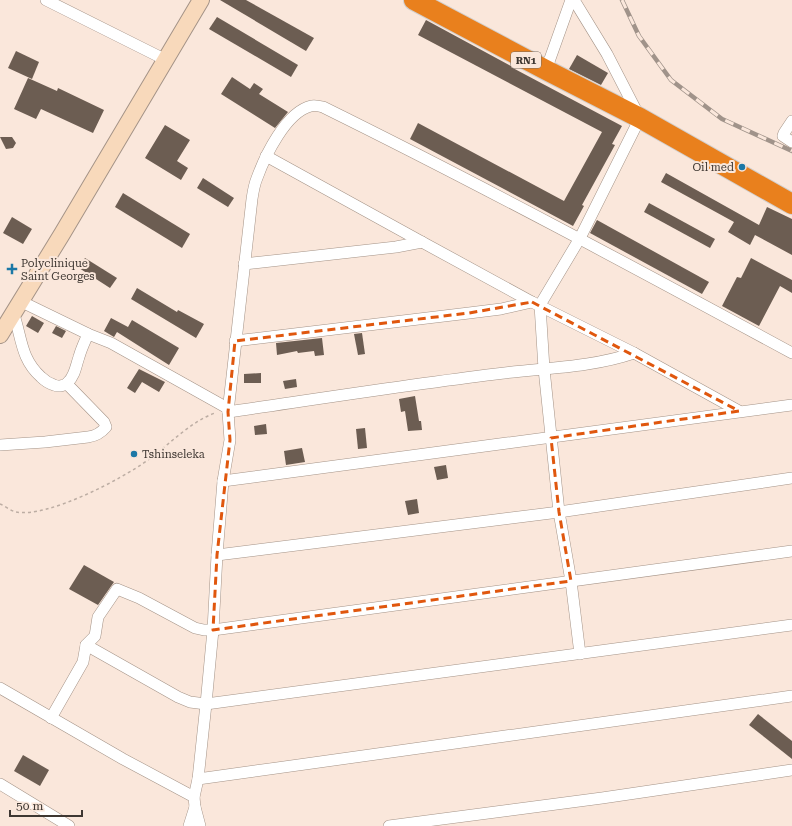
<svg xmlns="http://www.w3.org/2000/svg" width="792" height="826" font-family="'Roboto Serif',serif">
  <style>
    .building { fill: #6c5d52 }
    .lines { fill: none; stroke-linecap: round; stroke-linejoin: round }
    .street-casing { stroke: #a49387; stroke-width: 12 }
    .secondary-casing { stroke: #a49387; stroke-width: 18 }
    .highway-casing { stroke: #d1cfce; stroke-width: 22 }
    .path { stroke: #bcada3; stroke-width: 1.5; stroke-dasharray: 3 3; stroke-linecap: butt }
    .street { stroke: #fff; stroke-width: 11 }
    .secondary { stroke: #f8d9bb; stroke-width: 16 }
    .highway { stroke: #e9801d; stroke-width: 20 }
    .rail-casing { stroke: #a0938a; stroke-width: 4.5 }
    .rail { stroke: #fae7db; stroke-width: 3; stroke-dasharray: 9; stroke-linecap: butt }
    .marked { fill: none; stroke: #e0570e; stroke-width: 3; stroke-dasharray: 8 5; stroke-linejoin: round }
    .poi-dot { fill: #1c78a6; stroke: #fae7db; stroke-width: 1.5 }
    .labels { text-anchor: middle; stroke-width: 4; stroke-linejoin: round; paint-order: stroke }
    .shield { fill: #fae7db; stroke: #766c65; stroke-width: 1 }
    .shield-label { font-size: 10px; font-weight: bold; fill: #3e3732 }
    .poi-label { font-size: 11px; fill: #3e3732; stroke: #fae7db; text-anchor: start }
  </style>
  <rect width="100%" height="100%" fill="#fae7db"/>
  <g class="building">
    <polygon points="220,0 246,0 314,38 306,51"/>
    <polygon points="217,17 298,65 291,77 209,29"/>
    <polygon points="426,20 511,66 511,67 622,126 612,144 615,145 582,205 584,206 573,226 410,139 418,123 564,201 602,132 418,35"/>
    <polygon points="16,51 39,62 32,79 8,68"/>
    <polygon points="577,55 608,73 601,85 569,69"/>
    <polygon points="232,77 250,89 254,83 263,89 259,94 288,112 275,128 221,94"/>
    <polygon points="28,78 57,91 58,88 104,110 93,133 41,109 36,119 14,109"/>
    <polygon points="165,125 190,140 177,161 188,168 181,180 145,158"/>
    <polygon points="0,137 12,137 16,143 13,148 6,149"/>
    <polygon points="666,173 759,225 767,207 792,219 792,255 755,235 750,245 728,232 734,222 661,182"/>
    <polygon points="203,178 234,198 228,207 197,188"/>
    <polygon points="123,193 190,234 182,248 115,207"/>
    <polygon points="649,203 715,239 710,248 644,212"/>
    <polygon points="12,217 32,229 23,244 3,233"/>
    <polygon points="597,220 709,282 702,294 590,233"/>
    <polygon points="85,258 117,278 110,288 79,268"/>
    <polygon points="751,258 792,280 792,293 780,286 759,326 722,306 737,277 741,278"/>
    <polygon points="137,288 177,312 178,310 204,324 196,338 131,299"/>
    <polygon points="32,316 44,323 38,333 26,326"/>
    <polygon points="111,318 128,327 132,320 179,348 169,365 117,332 114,337 104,331"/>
    <polygon points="56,326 66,331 62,338 52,333"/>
    <polygon points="362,333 365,354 358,355 354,334"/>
    <polygon points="322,338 324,355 315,356 314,351 298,353 297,351 277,355 276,343"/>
    <polygon points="139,369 165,382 159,392 142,382 135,393 127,388"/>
    <polygon points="261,373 261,383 244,383 244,374"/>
    <polygon points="296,379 297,387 285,389 283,381"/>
    <polygon points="415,396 419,421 421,421 422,430 408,431 405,411 401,412 399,399"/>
    <polygon points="266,424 267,434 255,435 254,426"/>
    <polygon points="365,428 367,448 358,449 356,429"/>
    <polygon points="302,448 305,462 286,465 284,451"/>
    <polygon points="446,465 448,478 437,480 434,467"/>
    <polygon points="417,499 419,513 408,515 405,501"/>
    <polygon points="84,565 114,582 98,605 69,589"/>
    <polygon points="758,714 792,741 792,759 749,725"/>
    <polygon points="23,755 49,770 40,786 14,771"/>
  </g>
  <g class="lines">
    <g class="street-casing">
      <g id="street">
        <polyline points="46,0 166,60"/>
        <polyline points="574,0 607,54 640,118 580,238 540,305 544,369 559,512 571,581 580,654"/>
        <polyline points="546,70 571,0"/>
        <polyline points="792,121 784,133 783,136 792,142"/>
        <polyline points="266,156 422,242 532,302 634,353 739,411"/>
        <polyline points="244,264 396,247 422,242"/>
        <polyline points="20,301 88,334 111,343 229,409"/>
        <path d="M13 312C22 337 20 358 41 377 45 381 48 383 54 385 58 387 65 386 68 382 75 376 76 365 79 357 81 349 85 341 88 334"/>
        <polyline points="235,341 469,313 501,309 532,302"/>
        <path d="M228 412C317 399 406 385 496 374 542 368 590 368 634 353"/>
        <path d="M0 445 45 442 88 437C96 436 101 433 106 427L104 422 67 384"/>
        <polyline points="223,481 792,405"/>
        <polyline points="217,555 559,512 792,478"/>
        <polyline points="86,645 178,697 190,702 206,704 792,625"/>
        <polyline points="0,688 123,759 194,797"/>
        <polyline points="51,718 83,662 86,645 95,636 98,617 117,589 139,598 195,628 204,630 213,630 792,551"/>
        <polyline points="198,779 792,696"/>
        <polyline points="0,784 69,826"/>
        <polyline points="189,826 195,807"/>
        <path d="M200 826 195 807 194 797 198 779 206 704 213 630 217 555 223 481 230 440 228 412 252 199C253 192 254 185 257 178 265 156 286 112 311 106 314 105 319 106 323 107 481 185 637 269 792 353"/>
        <polyline points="389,826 602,798 792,770"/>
      </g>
    </g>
    <g class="secondary-casing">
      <polyline id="secondary" points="0,335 62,234 201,0"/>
    </g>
    <g class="highway-casing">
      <polyline id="highway" points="414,0 546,70 640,118 792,204"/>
    </g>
    <path class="path" d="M0 504C5 506 11 511 16 512 48 518 122 479 148 460 170 444 190 422 215 413"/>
    <use href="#street" class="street"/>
    <use href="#secondary" class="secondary"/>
    <use href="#highway" class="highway"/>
    <g class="rail-casing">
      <polyline id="rail" points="622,0 639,36 671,80 722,119 792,151"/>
    </g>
    <use href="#rail" class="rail"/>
  </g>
  <path class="marked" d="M532 302 739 411 551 438 559 512 571 581 213 630 217 555 230 440 228 412 235 341 469 313Z"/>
  <g class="poi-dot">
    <circle cx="742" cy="167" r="4"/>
    <path d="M10 263h4v4h4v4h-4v4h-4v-4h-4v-4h4z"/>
    <circle cx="134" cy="454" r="4"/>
  </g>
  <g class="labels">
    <rect class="shield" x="511" y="52" width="30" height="16" rx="3"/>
    <g class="shield-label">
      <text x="526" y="64">RN1</text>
    </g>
    <g class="poi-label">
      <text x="734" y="171" text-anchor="end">Oil med</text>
      <text x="21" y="267">Polyclinique<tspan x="21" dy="13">Saint Georges</tspan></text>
      <text x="142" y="458">Tshinseleka</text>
    </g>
  </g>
  <path d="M10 810v6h72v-6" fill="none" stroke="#3e3732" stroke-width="2"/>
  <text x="16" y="810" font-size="12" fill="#3e3732" stroke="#fae7db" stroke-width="3" paint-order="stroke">50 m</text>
</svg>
